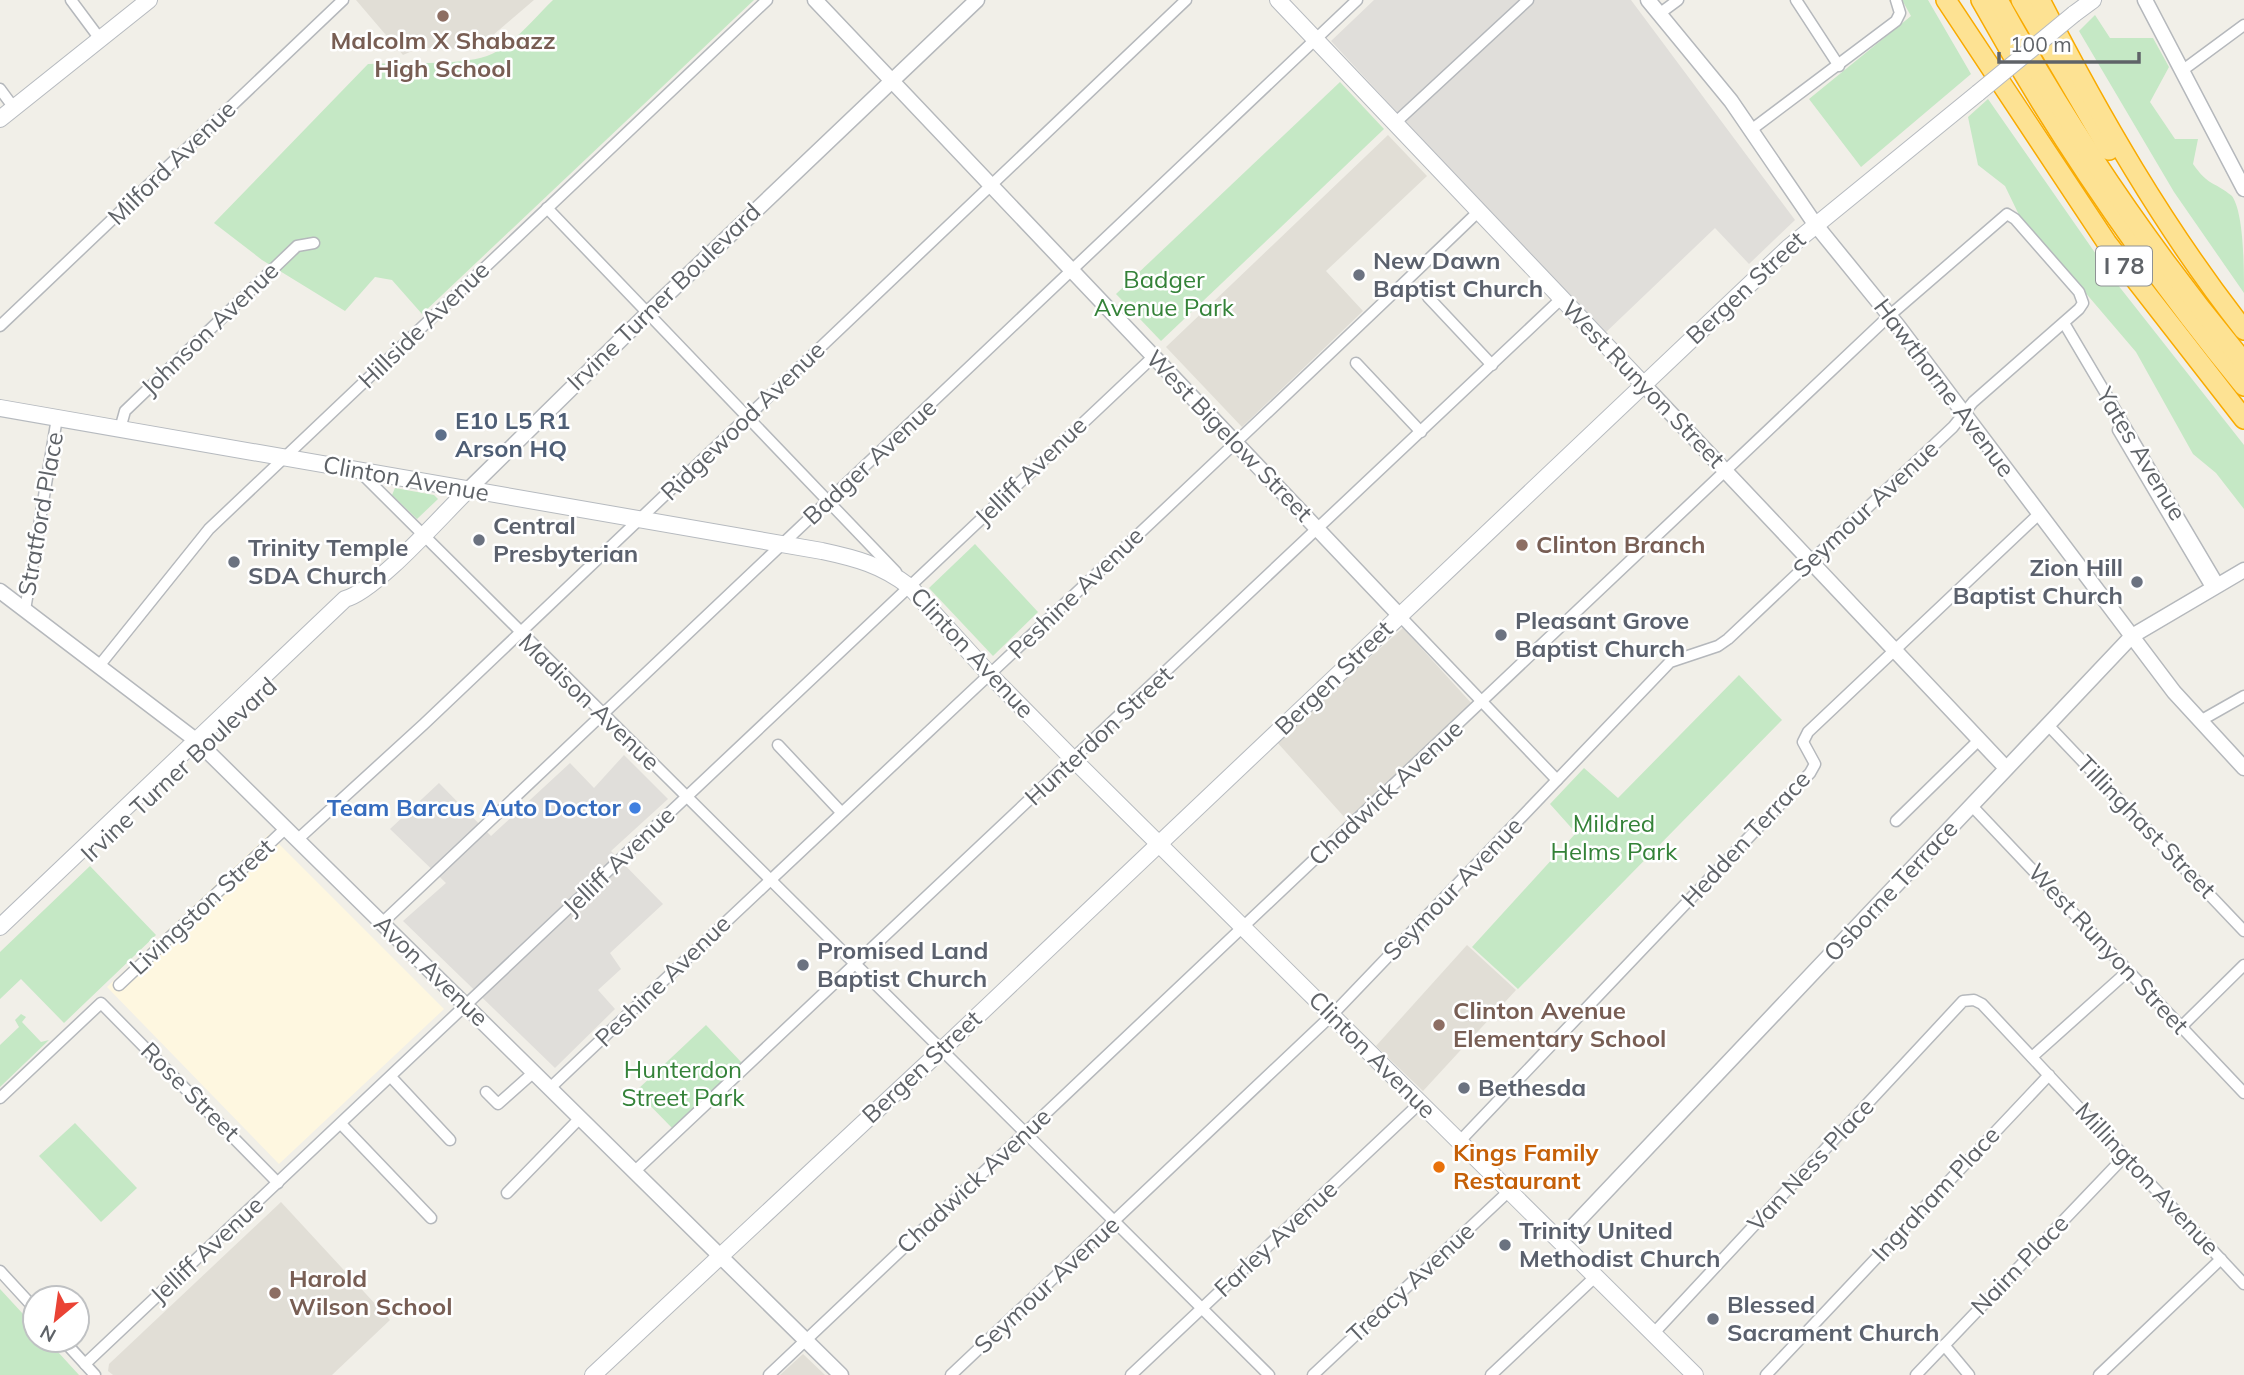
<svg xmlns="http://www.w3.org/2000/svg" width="2244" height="1375" font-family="Mulish,sans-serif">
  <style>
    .commercial { fill: #fef7e0 }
    .industrial { fill: #e0deda }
    .education { fill: #e1ded6 }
    .green { fill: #c5e8c5 }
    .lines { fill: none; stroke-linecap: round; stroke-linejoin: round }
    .minor-casing { stroke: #b5b8bc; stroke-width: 13 }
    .tertiary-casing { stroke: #b5b8bc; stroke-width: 17 }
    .secondary-casing { stroke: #b6babf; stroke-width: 18 }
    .motorway-casing { stroke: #f9ab00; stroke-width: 22 }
    .minor { stroke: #fff; stroke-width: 10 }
    .tertiary { stroke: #fff; stroke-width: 14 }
    .secondary { stroke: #fff; stroke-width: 16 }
    .motorway { stroke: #fde293; stroke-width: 19 }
    .secondary-bridge-casing { stroke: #b6babf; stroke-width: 18; stroke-linecap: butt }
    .secondary-bridge { stroke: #fff; stroke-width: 16 }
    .education-dot { fill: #8d6e63; stroke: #fff; stroke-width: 2.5 }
    .worship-dot { fill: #6b7280; stroke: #fff; stroke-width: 2.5 }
    .service-dot { fill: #5c6f8a; stroke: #fff; stroke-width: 2.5 }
    .shop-dot { fill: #3f7fe0; stroke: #fff; stroke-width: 2.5 }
    .food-dot { fill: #e8710a; stroke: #fff; stroke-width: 2.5 }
    .labels { text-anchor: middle; stroke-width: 5; stroke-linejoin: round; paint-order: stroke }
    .shield { fill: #fff; stroke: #8f9295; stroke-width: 2 }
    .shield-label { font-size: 23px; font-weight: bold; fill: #5f6368 }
    .education-label { font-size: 24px; font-weight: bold; fill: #785e54; stroke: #fff; text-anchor: start }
    .street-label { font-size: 24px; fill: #5f6368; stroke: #fff }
    .worship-label { font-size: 24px; font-weight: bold; fill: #5b616d; stroke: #fff; text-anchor: start }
    .park-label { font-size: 24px; fill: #348238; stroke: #fff }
    .service-label { font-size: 24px; font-weight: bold; fill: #4e5e75; stroke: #fff; text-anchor: start }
    .shop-label { font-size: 24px; font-weight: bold; fill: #366cbe; stroke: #fff; text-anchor: end }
    .food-label { font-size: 24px; font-weight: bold; fill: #c56008; stroke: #fff; text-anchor: start }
  </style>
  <rect width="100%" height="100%" fill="#f1efe8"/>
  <polygon class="commercial" points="269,834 444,1009 279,1164 107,987"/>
  <g class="industrial">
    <polygon points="1374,0 1631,0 1795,220 1749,264 1715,228 1603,335 1331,41"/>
    <polygon points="624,755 668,799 611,851 663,904 610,953 621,969 598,990 615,1009 555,1068 403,921 446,883 390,829 439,783 491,836 570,763 594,788"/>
  </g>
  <g class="education">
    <polygon points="356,0 534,0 485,42 464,49 419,48 403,55"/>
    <polygon points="1388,135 1427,176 1326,271 1363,311 1242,427 1166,347"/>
    <polygon points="1403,628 1473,705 1347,820 1276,741"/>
    <polygon points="1467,945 1516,990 1423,1091 1376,1046"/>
    <polygon points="281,1202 390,1320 332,1375 113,1375 108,1371 109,1364"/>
    <polygon points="803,1354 825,1375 780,1375"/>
  </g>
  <g class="green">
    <path d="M553 0H754L422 314 392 280 375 277 345 311 262 260 214 223 368 64C402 62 457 66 487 56 512 47 534 18 553 0Z"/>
    <polygon points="1902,0 1928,0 1971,74 1861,167 1809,99 1911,16"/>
    <path d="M2095 15 2110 38H2153L2169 67 2150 102 2175 139H2198L2193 164C2209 187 2214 181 2232 196 2244 213 2244 268 2244 293L2174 192 2079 31Z"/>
    <polygon points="1340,82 1384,129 1161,341 1116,294"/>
    <polygon points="1988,99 2114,280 2244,445 2244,509 2216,473 2193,454 2136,352 2019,215 2005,186 1978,165 1968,117"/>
    <polygon points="395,488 434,495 438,499 417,519 392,495"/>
    <polygon points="975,544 1038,612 993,656 929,588"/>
    <polygon points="1739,675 1782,720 1518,989 1472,947 1576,833 1550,804 1584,768 1618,798"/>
    <polygon points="90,866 156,935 64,1023 21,979 0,999 0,952"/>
    <polygon points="21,1014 26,1017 22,1022 41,1042 49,1040 0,1087 0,1045 19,1027 15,1020"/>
    <polygon points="706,1025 743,1064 674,1130 636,1091"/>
    <polygon points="75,1123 137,1188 101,1222 39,1156"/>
    <polygon points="0,1289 35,1327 35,1340 47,1340 79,1375 0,1375"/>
  </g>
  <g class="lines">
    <g class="minor-casing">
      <g id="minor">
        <polyline points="71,0 100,39"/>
        <polyline points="1796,0 1839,66"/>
        <polyline points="1659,14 1678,0"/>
        <polyline points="2183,70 2244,25"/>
        <polyline points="0,89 14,108"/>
        <polyline points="1395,123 1528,0"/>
        <polyline points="1751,130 1896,21 1900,13 1896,0"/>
        <polyline points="547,208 896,572"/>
        <polyline points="1428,297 1492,365"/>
        <polyline points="2064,323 2219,585"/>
        <polyline points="0,326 343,0"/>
        <polyline points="1356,363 1421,432"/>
        <polyline points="120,429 125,411 297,246 314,243"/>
        <polyline points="2118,430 2212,589"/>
        <polyline points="358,470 1269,1375"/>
        <polyline points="25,610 57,418"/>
        <polyline points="1400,616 1557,780"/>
        <polyline points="99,666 209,529 767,0"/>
        <polyline points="2200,721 2244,696"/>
        <polyline points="2047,724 2244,931"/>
        <polyline points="778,745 841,812"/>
        <polyline points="1971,805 2244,1093"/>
        <polyline points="1896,821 1979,740"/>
        <polyline points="297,840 424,724 1186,0"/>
        <polyline points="382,923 1357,0"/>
        <polyline points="119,985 286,828"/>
        <polyline points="2182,1026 2244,965"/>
        <polyline points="2032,1057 2128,971"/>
        <polyline points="391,1077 450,1140"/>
        <path d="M550 1088C859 795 1172 506 1479 211"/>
        <polyline points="486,1092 498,1104 534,1072"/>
        <polyline points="0,1098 101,1003 278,1183"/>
        <polyline points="342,1125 431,1218"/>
        <polyline points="1459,1142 1810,773 1815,764 1803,742 1808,732 2040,513"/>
        <polyline points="635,1171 1562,298"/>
        <polyline points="507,1193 580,1118"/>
        <polyline points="0,1271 35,1309"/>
        <polyline points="1653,1334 1963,1001 1974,1000 1982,1004 2244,1284"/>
        <polyline points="63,1340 95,1375"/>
        <polyline points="1944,1345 1969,1375"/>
        <polyline points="85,1364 1153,357"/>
        <polyline points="769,1375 1889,316 2007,214 2015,219 2079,292 2083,303 2079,309 1973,402 1953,427 1728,639 1718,646 1670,662 1332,1015 951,1375"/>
        <polyline points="1131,1375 1420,1103"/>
        <polyline points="1313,1375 1509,1191"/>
        <polyline points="1491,1375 1595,1277"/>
        <polyline points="1766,1375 2049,1075"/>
        <polyline points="1916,1375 2125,1156"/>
        <polyline points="2099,1375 2221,1259"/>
      </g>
    </g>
    <g class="tertiary-casing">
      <g id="tertiary">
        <polyline points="815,0 1400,616"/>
        <polyline points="1648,0 1731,101 1815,224 1898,326 2174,692 2244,768"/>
        <polyline points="2145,0 2244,189"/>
        <polyline points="1644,385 2006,768"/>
        <polyline points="468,490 649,312 977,0"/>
        <polyline points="0,591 197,741 841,1375"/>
        <polyline points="1560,1240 2132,636 2244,570"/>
      </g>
    </g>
    <g class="secondary-casing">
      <g id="secondary">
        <polyline points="1278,0 1644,385"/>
        <polyline points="2074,14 2093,0"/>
        <polyline points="0,119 149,0"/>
        <path d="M0 408 822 551C855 558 882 565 910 587L991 676 1074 760 1695 1375"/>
        <path d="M0 927 345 599C375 592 443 514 468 490"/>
        <polyline points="593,1375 950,1042 1788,248 1978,93"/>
      </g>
    </g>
    <g class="motorway-casing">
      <g id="motorway">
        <polyline points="1946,0 2107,243 2244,419"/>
        <path d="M1981 0C2057 137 2145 265 2244 386"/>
        <path d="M1998 0C2068 128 2151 250 2244 362"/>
        <polyline points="2021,0 2109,150"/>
        <path d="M2040 0C2099 115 2164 228 2244 330"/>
      </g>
    </g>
    <use href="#minor" class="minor"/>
    <use href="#tertiary" class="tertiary"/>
    <use href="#secondary" class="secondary"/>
    <use href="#motorway" class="motorway"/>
    <g class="secondary-bridge-casing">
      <polyline id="secondary-bridge" points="1978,93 2074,14"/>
    </g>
    <use href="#secondary-bridge" class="secondary-bridge"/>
  </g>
  <g class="education-dot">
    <circle cx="443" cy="16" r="7"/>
    <circle cx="1522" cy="545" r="7"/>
    <circle cx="1439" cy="1025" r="7"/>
    <circle cx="275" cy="1293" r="7"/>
  </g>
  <g class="worship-dot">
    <circle cx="1359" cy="275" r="7"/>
    <circle cx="479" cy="540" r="7"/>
    <circle cx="234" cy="562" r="7"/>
    <circle cx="2137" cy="582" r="7"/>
    <circle cx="1501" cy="635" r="7"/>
    <circle cx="803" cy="965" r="7"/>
    <circle cx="1464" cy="1088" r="7"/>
    <circle cx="1505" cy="1245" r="7"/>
    <circle cx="1713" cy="1319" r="7"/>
  </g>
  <circle class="service-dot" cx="441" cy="435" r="7"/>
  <circle class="shop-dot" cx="635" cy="808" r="7"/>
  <circle class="food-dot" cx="1439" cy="1167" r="7"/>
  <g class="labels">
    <rect class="shield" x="2096" y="246.5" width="56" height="39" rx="5"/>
    <g class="shield-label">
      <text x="2124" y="274">I 78</text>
    </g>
    <g class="education-label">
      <text x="443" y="49" text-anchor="middle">Malcolm X Shabazz<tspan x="443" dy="28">High School</tspan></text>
      <text x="1536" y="553">Clinton Branch</text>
      <text x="1453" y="1019">Clinton Avenue<tspan x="1453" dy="28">Elementary School</tspan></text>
      <text x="289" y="1287">Harold<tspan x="289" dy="28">Wilson School</tspan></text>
    </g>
    <g class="street-label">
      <text transform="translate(172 163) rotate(-44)" y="8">Milford Avenue</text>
      <text transform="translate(1746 288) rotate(-43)" y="8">Bergen Street</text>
      <text transform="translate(664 297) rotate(-44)" y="8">Irvine Turner Boulevard</text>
      <text transform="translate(424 325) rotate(-44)" y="8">Hillside Avenue</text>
      <text transform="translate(210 329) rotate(-44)" y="8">Johnson Avenue</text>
      <text transform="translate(1643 384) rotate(46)" y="8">West Runyon Street</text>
      <text transform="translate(1944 388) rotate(53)" y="8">Hawthorne Avenue</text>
      <text transform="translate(743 421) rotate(-44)" y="8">Ridgewood Avenue</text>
      <text transform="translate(1229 436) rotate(46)" y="8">West Bigelow Street</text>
      <text transform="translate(2141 454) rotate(59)" y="8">Yates Avenue</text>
      <text transform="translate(870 462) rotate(-43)" y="8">Badger Avenue</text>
      <text transform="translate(1031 471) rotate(-44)" y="8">Jelliff Avenue</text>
      <text transform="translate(406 479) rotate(10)" y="8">Clinton Avenue</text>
      <text transform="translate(1866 509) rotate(-43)" y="8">Seymour Avenue</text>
      <text transform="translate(41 514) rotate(-80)" y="8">Stratford Place</text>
      <text transform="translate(1076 593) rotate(-44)" y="8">Peshine Avenue</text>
      <text transform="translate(972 653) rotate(47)" y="8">Clinton Avenue</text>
      <text transform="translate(1334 678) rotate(-44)" y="8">Bergen Street</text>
      <text transform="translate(589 702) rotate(44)" y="8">Madison Avenue</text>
      <text transform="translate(1099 736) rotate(-43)" y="8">Hunterdon Street</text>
      <text transform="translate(179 770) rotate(-43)" y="8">Irvine Turner Boulevard</text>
      <text transform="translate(1386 793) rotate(-43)" y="8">Chadwick Avenue</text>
      <text transform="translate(2146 827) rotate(46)" y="8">Tillinghast Street</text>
      <text transform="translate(1746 839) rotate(-47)" y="8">Hedden Terrace</text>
      <text transform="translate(619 861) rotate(-44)" y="8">Jelliff Avenue</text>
      <text transform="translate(1453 889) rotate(-46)" y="8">Seymour Avenue</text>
      <text transform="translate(1891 891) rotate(-47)" y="8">Osborne Terrace</text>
      <text transform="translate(202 907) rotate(-43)" y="8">Livingston Street</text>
      <text transform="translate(2108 949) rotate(47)" y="8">West Runyon Street</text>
      <text transform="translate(431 971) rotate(44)" y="8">Avon Avenue</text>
      <text transform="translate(663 981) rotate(-44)" y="8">Peshine Avenue</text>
      <text transform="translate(1372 1055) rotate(45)" y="8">Clinton Avenue</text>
      <text transform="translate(922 1067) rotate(-43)" y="8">Bergen Street</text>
      <text transform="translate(190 1092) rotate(45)" y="8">Rose Street</text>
      <text transform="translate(1811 1165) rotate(-47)" y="8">Van Ness Place</text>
      <text transform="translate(2147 1179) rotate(47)" y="8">Millington Avenue</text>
      <text transform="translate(974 1181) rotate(-43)" y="8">Chadwick Avenue</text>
      <text transform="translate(1936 1194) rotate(-47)" y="8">Ingraham Place</text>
      <text transform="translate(1276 1239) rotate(-43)" y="8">Farley Avenue</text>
      <text transform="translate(207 1250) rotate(-43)" y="8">Jelliff Avenue</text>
      <text transform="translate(2020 1265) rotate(-46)" y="8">Nairn Place</text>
      <text transform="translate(1411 1283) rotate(-43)" y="8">Treacy Avenue</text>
      <text transform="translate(1047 1285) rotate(-43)" y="8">Seymour Avenue</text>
    </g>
    <g class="worship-label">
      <text x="1373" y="269">New Dawn<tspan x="1373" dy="28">Baptist Church</tspan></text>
      <text x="493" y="534">Central<tspan x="493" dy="28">Presbyterian</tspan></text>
      <text x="248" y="556">Trinity Temple<tspan x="248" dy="28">SDA Church</tspan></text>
      <text x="2123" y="576" text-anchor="end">Zion Hill<tspan x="2123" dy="28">Baptist Church</tspan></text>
      <text x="1515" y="629">Pleasant Grove<tspan x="1515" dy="28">Baptist Church</tspan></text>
      <text x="817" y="959">Promised Land<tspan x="817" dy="28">Baptist Church</tspan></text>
      <text x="1478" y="1096">Bethesda</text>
      <text x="1519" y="1239">Trinity United<tspan x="1519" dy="28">Methodist Church</tspan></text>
      <text x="1727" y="1313">Blessed<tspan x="1727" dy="28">Sacrament Church</tspan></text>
    </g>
    <g class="park-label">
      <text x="1164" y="288">Badger<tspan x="1164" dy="28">Avenue Park</tspan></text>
      <text x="1614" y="832">Mildred<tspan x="1614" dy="28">Helms Park</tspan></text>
      <text x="683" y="1078">Hunterdon<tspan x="683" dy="28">Street Park</tspan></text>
    </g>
    <g class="service-label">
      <text x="455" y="429">E10 L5 R1<tspan x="455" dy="28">Arson HQ</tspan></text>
    </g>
    <g class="shop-label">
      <text x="621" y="816">Team Barcus Auto Doctor</text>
    </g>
    <g class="food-label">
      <text x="1453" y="1161">Kings Family<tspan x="1453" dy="28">Restaurant</tspan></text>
    </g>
  </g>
  <g transform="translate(56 1319) rotate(209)"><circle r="33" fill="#ffffff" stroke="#bfc1c3" stroke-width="2"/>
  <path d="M0-5L12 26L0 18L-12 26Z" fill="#ea4335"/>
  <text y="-10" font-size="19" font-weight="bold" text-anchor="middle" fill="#5f6368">N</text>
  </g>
  <path d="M1999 52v10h140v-10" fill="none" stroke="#5f6368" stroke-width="3.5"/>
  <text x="2010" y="52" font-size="21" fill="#5f6368" stroke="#ffffff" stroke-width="5" paint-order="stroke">100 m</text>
</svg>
